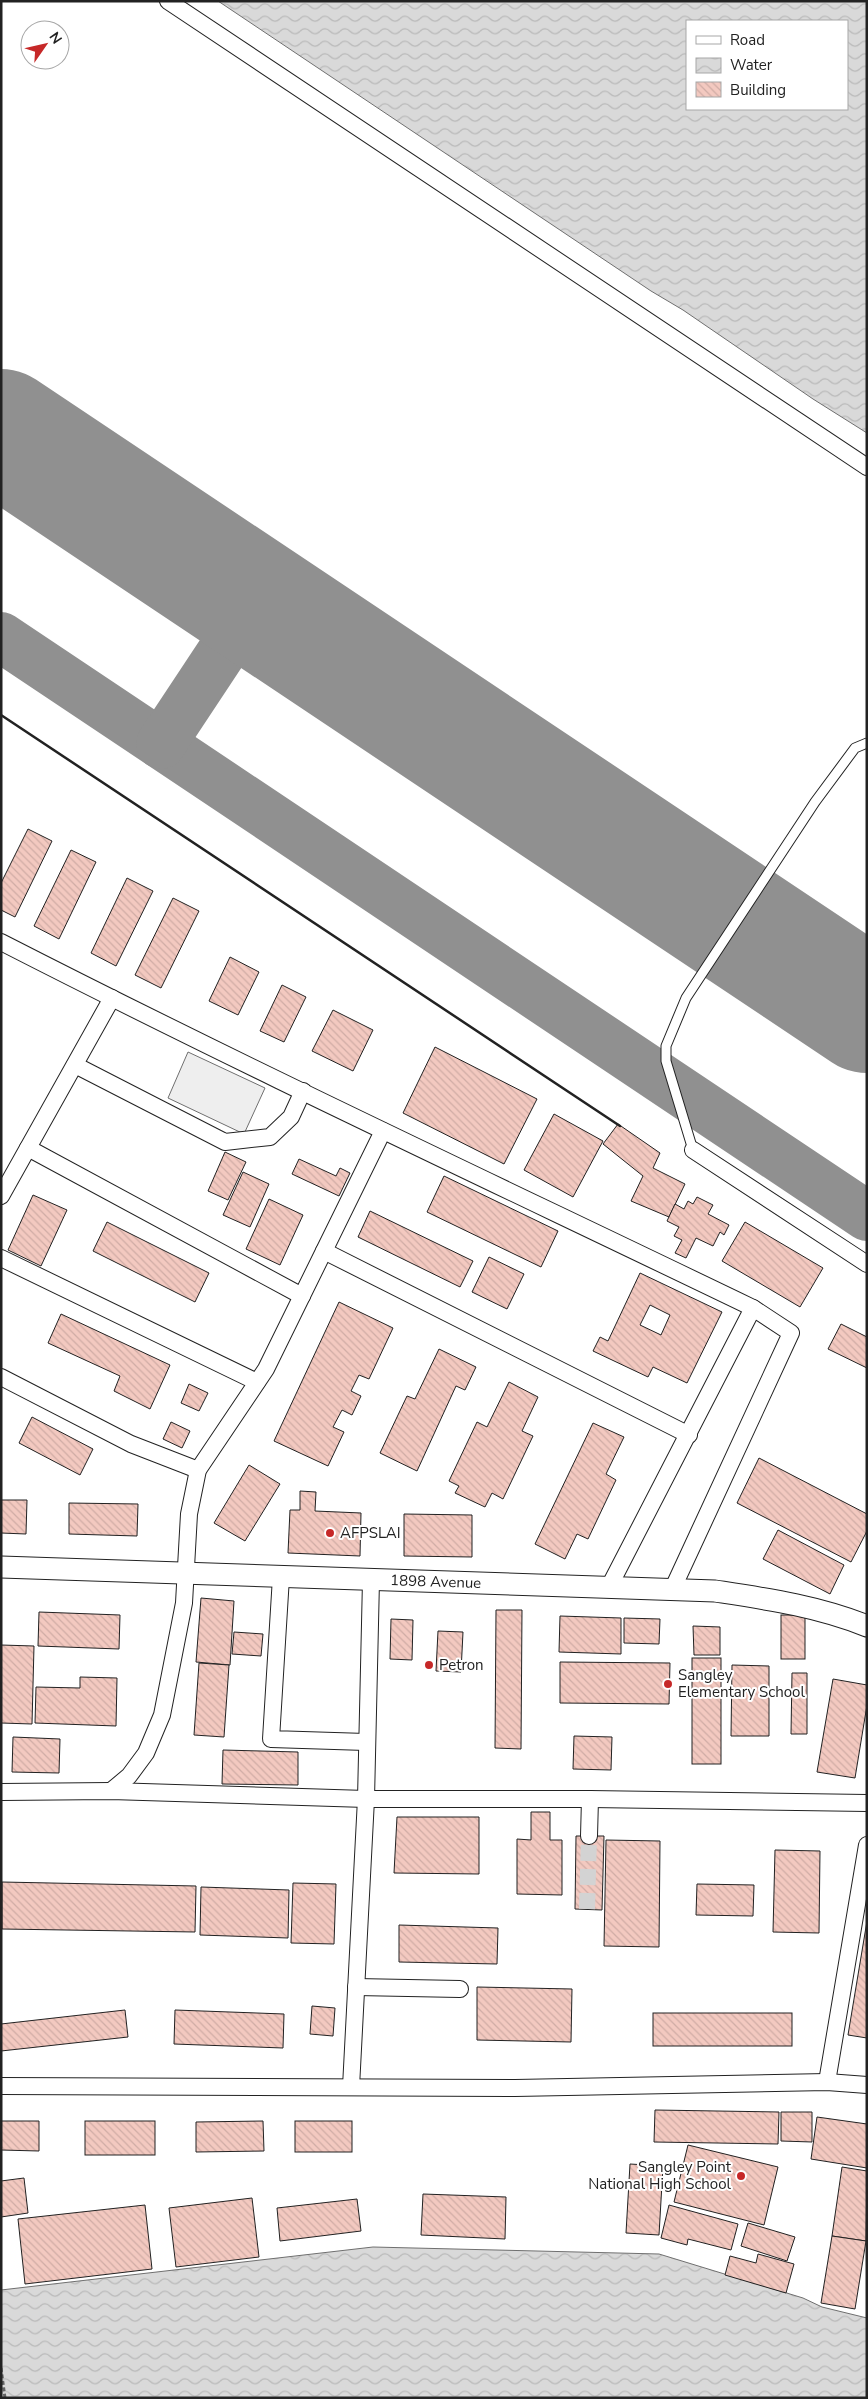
<svg xmlns="http://www.w3.org/2000/svg" width="868" height="2399" font-family="'Nunito Sans',sans-serif">
  <style>
    .garden { fill: #eee; stroke: #6f6f6f }
    .water { fill: url(#water-waves); stroke: #6f6f6f; fill-rule: evenodd }
    .lines { fill: none; stroke-linecap: round; stroke-linejoin: round }
    .taxiway { stroke: #909090; stroke-width: 50 }
    .runway { stroke: #909090; stroke-width: 126 }
    .building { fill: url(#building-back-hatch); stroke: #222; fill-rule: evenodd }
    .minor-tunnel { stroke: #d3d3d3; stroke-width: 16; stroke-dasharray: 16 8; stroke-linecap: butt }
    .service-casing { stroke: #222; stroke-width: 11 }
    .minor-casing { stroke: #222; stroke-width: 18 }
    .tertiary-casing { stroke: #222; stroke-width: 23 }
    .path { stroke: #646464; stroke-width: 3; stroke-dasharray: 4 2.5; stroke-linecap: butt }
    .service { stroke: #fff; stroke-width: 9 }
    .minor { stroke: #fff; stroke-width: 16 }
    .tertiary { stroke: #fff; stroke-width: 21 }
    .wall { stroke: #222; stroke-width: 2.5 }
    .poi-dot { fill: #c62828; stroke: #fff; stroke-width: 2 }
    .labels { text-anchor: middle; stroke-width: 4; stroke-linejoin: round; paint-order: stroke }
    .poi-label { font-size: 15px; fill: #222; stroke: #fff; text-anchor: start }
    .street-label { font-size: 15px; fill: #222; stroke: #fff }
  </style>
  <defs>
    <pattern id="water-waves" width="16" height="10" patternUnits="userSpaceOnUse" patternTransform="scale(1.25)"><rect width="16" height="10" fill="#d9d9d9"/><path d="M0 5q4-4 8 0t8 0" fill="none" stroke="#bababa"/></pattern>
    <pattern id="building-back-hatch" width="6" height="6" patternUnits="userSpaceOnUse" patternTransform="scale(1.25)"><rect width="6" height="6" fill="#f3c9c0"/><path d="M-1 5l2 2M0 0l6 6M5-1l2 2" fill="none" stroke="#d0aca5"/></pattern>
  </defs>
  <rect width="100%" height="100%" fill="#fff"/>
  <polygon class="garden" points="188,1052 265,1088 244,1134 168,1098"/>
  <g class="water">
    <path d="M218 1H867V433L813 399 683 310 651 291ZM687 21H847V109H687Z"/>
    <polygon points="373,2247 659,2254 803,2298 822,2307 867,2318 867,2398 1,2398 1,2290"/>
  </g>
  <g class="lines">
    <g class="taxiway">
      <polyline points="1,637 867,1216"/>
      <polyline points="161,744 255,602"/>
    </g>
    <polyline class="runway" points="1,432 867,1010"/>
  </g>
  <g class="building">
    <polygon points="28,829 52,841 15,917 1,910 1,883"/>
    <polygon points="71,850 96,862 59,939 34,926"/>
    <polygon points="127,878 153,891 116,966 91,953"/>
    <polygon points="173,898 199,911 161,988 135,975"/>
    <polygon points="230,957 259,972 238,1015 209,1001"/>
    <polygon points="282,985 306,997 284,1042 260,1031"/>
    <polygon points="333,1010 373,1030 353,1071 312,1051"/>
    <polygon points="435,1047 537,1099 504,1164 403,1113"/>
    <polygon points="554,1114 603,1141 573,1197 524,1170"/>
    <polygon points="618,1124 660,1153 653,1168 685,1184 669,1217 631,1201 643,1176 603,1144"/>
    <polygon points="225,1152 246,1162 228,1200 208,1191"/>
    <polygon points="299,1159 336,1176 340,1168 350,1173 339,1196 292,1174"/>
    <polygon points="243,1172 269,1184 250,1227 223,1215"/>
    <polygon points="444,1176 558,1231 541,1267 427,1212"/>
    <polygon points="33,1195 67,1210 41,1266 8,1250"/>
    <polygon points="697,1197 713,1205 708,1214 729,1225 724,1235 720,1232 713,1246 696,1238 686,1258 675,1253 682,1240 674,1236 679,1227 667,1221 675,1204 684,1209 688,1201 693,1204"/>
    <polygon points="269,1199 303,1215 280,1265 246,1249"/>
    <polygon points="370,1211 473,1261 460,1287 358,1237"/>
    <polygon points="107,1222 209,1273 195,1302 93,1251"/>
    <polygon points="745,1222 823,1268 800,1307 722,1261"/>
    <polygon points="489,1257 524,1274 507,1309 472,1292"/>
    <path d="M640 1273 722 1312 687 1383 653 1367 648 1377 593 1351 600 1337 608 1341ZM650 1305 670 1315 661 1335 640 1325Z"/>
    <polygon points="339,1302 393,1328 369,1379 359,1375 351,1391 361,1396 352,1415 342,1410 333,1427 344,1432 328,1466 274,1441"/>
    <polygon points="61,1314 170,1365 150,1409 114,1391 120,1376 48,1343"/>
    <polygon points="841,1324 867,1337 867,1368 828,1349"/>
    <polygon points="439,1349 476,1367 465,1390 456,1386 417,1471 380,1453 407,1396 415,1399"/>
    <polygon points="509,1382 538,1397 522,1431 533,1436 503,1499 492,1493 485,1507 455,1493 459,1486 449,1481 477,1422 487,1427"/>
    <polygon points="189,1384 208,1393 199,1411 181,1403"/>
    <polygon points="32,1417 93,1449 80,1475 19,1443"/>
    <polygon points="171,1422 190,1431 182,1448 163,1439"/>
    <polygon points="593,1423 624,1437 606,1474 616,1480 588,1539 577,1534 565,1559 535,1544"/>
    <polygon points="759,1458 867,1514 867,1531 851,1562 737,1503"/>
    <polygon points="249,1465 280,1484 245,1541 214,1523"/>
    <polygon points="300,1491 316,1492 315,1511 361,1513 360,1556 288,1553 290,1510 300,1510"/>
    <polygon points="1,1500 27,1500 26,1534 1,1533"/>
    <polygon points="69,1503 138,1504 137,1536 69,1534"/>
    <polygon points="404,1514 472,1515 472,1557 404,1556"/>
    <polygon points="778,1530 844,1565 830,1594 763,1559"/>
    <polygon points="201,1598 234,1601 230,1665 196,1662"/>
    <polygon points="496,1610 522,1610 521,1749 495,1748"/>
    <polygon points="39,1612 120,1615 119,1649 38,1646"/>
    <rect x="781" y="1615" width="24" height="44"/>
    <polygon points="560,1616 621,1618 621,1654 559,1652"/>
    <polygon points="624,1618 660,1619 659,1644 624,1643"/>
    <polygon points="391,1619 413,1620 412,1660 390,1659"/>
    <polygon points="693,1626 720,1627 720,1655 694,1655"/>
    <polygon points="438,1631 463,1632 461,1672 436,1671"/>
    <polygon points="234,1632 263,1634 261,1656 232,1654"/>
    <polygon points="1,1645 34,1646 32,1724 1,1723"/>
    <rect x="692" y="1658" width="29" height="106"/>
    <polygon points="560,1662 670,1663 669,1704 560,1703"/>
    <polygon points="199,1663 229,1665 224,1737 194,1735"/>
    <polygon points="732,1665 769,1666 769,1736 731,1736"/>
    <polygon points="792,1673 807,1673 807,1734 791,1734"/>
    <polygon points="80,1677 117,1678 116,1726 35,1723 36,1687 80,1688"/>
    <polygon points="833,1679 867,1685 867,1705 855,1778 817,1772"/>
    <polygon points="574,1736 612,1737 611,1770 573,1769"/>
    <polygon points="13,1737 60,1739 59,1773 12,1772"/>
    <polygon points="223,1750 298,1752 298,1785 222,1784"/>
    <polygon points="531,1812 550,1812 550,1840 562,1840 562,1895 517,1894 517,1839 531,1840"/>
    <polygon points="397,1817 479,1817 479,1874 394,1873"/>
    <polygon points="576,1836 604,1836 602,1910 575,1909"/>
    <polygon points="606,1840 660,1841 659,1947 604,1946"/>
    <polygon points="775,1850 820,1851 819,1933 773,1932"/>
    <polygon points="2,1882 196,1886 195,1932 2,1929"/>
    <polygon points="293,1883 336,1884 334,1944 291,1943"/>
    <polygon points="697,1884 754,1885 753,1916 696,1915"/>
    <polygon points="201,1887 289,1890 288,1938 200,1935"/>
    <polygon points="867,1921 867,2038 848,2035"/>
    <polygon points="399,1925 498,1928 497,1964 399,1962"/>
    <polygon points="477,1987 572,1989 571,2042 477,2040"/>
    <polygon points="312,2006 335,2008 333,2036 310,2034"/>
    <polygon points="125,2010 128,2037 1,2051 1,2024"/>
    <polygon points="175,2010 284,2014 283,2048 174,2044"/>
    <rect x="653" y="2013" width="139" height="33"/>
    <polygon points="655,2110 779,2112 778,2144 654,2142"/>
    <polygon points="781,2112 812,2112 812,2142 781,2141"/>
    <polygon points="817,2117 867,2124 867,2168 811,2159"/>
    <polygon points="1,2121 39,2121 39,2151 1,2150"/>
    <rect x="85" y="2121" width="70" height="34"/>
    <polygon points="263,2121 264,2151 196,2152 196,2122"/>
    <rect x="295" y="2121" width="57" height="31"/>
    <polygon points="688,2145 778,2167 764,2225 674,2202"/>
    <polygon points="630,2164 663,2166 659,2235 626,2233"/>
    <polygon points="842,2167 867,2171 866,2241 832,2236"/>
    <polygon points="24,2178 28,2213 1,2217 1,2181"/>
    <polygon points="423,2194 506,2197 505,2239 421,2235"/>
    <polygon points="252,2198 259,2257 176,2267 169,2208"/>
    <polygon points="357,2199 361,2231 280,2241 277,2208"/>
    <polygon points="145,2205 152,2269 25,2284 18,2219"/>
    <polygon points="669,2205 738,2224 731,2250 688,2239 687,2245 661,2238"/>
    <polygon points="748,2223 795,2237 787,2261 741,2246"/>
    <polygon points="832,2236 866,2241 855,2309 821,2303"/>
    <polygon points="758,2254 794,2264 786,2293 725,2275 730,2256 756,2263"/>
  </g>
  <g class="lines">
    <polyline class="minor-tunnel" points="587,1909 589,1836"/>
    <g class="service-casing">
      <polyline id="service" points="693,1150 666,1061 666,1046 686,998 815,802 855,748 867,743"/>
    </g>
    <g class="minor-casing">
      <g id="minor">
        <polyline points="168,1 867,467"/>
        <path d="M1 942C249 1069 502 1187 753 1308L791 1333 673 1588"/>
        <polyline points="75,1065 225,1142 270,1137 291,1117 303,1091"/>
        <polyline points="28,1148 302,1296"/>
        <polyline points="693,1150 867,1264"/>
        <polyline points="1,1196 112,998"/>
        <polyline points="324,1251 689,1435"/>
        <polyline points="1,1258 257,1382"/>
        <polyline points="1,1377 131,1444 198,1470"/>
        <polyline points="281,1577 271,1739 366,1742"/>
        <polyline points="609,1587 753,1308"/>
        <polyline points="111,1791 129,1776 146,1753 162,1715 184,1603 189,1514 198,1470 266,1369 383,1131"/>
        <polyline points="1,1792 111,1791 366,1799 590,1799 867,1803"/>
        <polyline points="589,1836 590,1799"/>
        <polyline points="356,1987 460,1989"/>
        <polyline points="827,2082 867,1845"/>
        <polyline points="1,2086 515,2088 827,2082 867,2085"/>
        <polyline points="351,2087 366,1799 371,1580"/>
      </g>
    </g>
    <g class="tertiary-casing">
      <g id="tertiary">
        <path id="s1" d="M1 1567 715 1591C767 1599 817 1606 867 1626"/>
      </g>
    </g>
    <polyline class="path" points="1,2368 5,2398"/>
    <use href="#service" class="service"/>
    <use href="#minor" class="minor"/>
    <use href="#tertiary" class="tertiary"/>
    <polyline class="wall" points="1,715 620,1126"/>
  </g>
  <g class="poi-dot">
    <circle cx="330" cy="1533" r="5"/>
    <circle cx="429" cy="1665" r="5"/>
    <circle cx="668" cy="1684" r="5"/>
    <circle cx="741" cy="2176" r="5"/>
  </g>
  <g class="labels">
    <g class="poi-label">
      <text x="340" y="1538">AFPSLAI</text>
      <text x="439" y="1670">Petron</text>
      <text x="678" y="1680">Sangley<tspan x="678" dy="17">Elementary School</tspan></text>
      <text x="731" y="2172" text-anchor="end">Sangley Point<tspan x="731" dy="17">National High School</tspan></text>
    </g>
    <g class="street-label">
      <text dy="5" stroke="none"><textPath href="#s1" startOffset="435">1898 Avenue</textPath></text>
    </g>
  </g>
  <rect width="868" height="2399" fill="none" stroke="#222222" stroke-width="5"/>
  <rect x="686" y="20" width="162" height="90" fill="#ffffff" stroke="#a7a7a7"/>
  <rect x="696" y="36" width="25" height="8" fill="#ffffff" stroke="#a7a7a7"/>
  <text x="730" y="45" font-size="15" fill="#222222">Road</text>
  <rect x="696" y="58" width="25" height="15" fill="url(#water-waves)" stroke="#a7a7a7"/>
  <text x="730" y="70" font-size="15" fill="#222222">Water</text>
  <rect x="696" y="82" width="25" height="15" fill="url(#building-back-hatch)" stroke="#a7a7a7"/>
  <text x="730" y="95" font-size="15" fill="#222222">Building</text>
  <g transform="translate(45 45) rotate(56)"><circle r="24" fill="#ffffff" stroke="#a7a7a7"/>
  <path d="M0-4L9 19L0 12L-9 19Z" fill="#c62828"/>
  <text y="-8" font-size="14" font-weight="bold" text-anchor="middle" fill="#222222">N</text>
  </g>
</svg>
